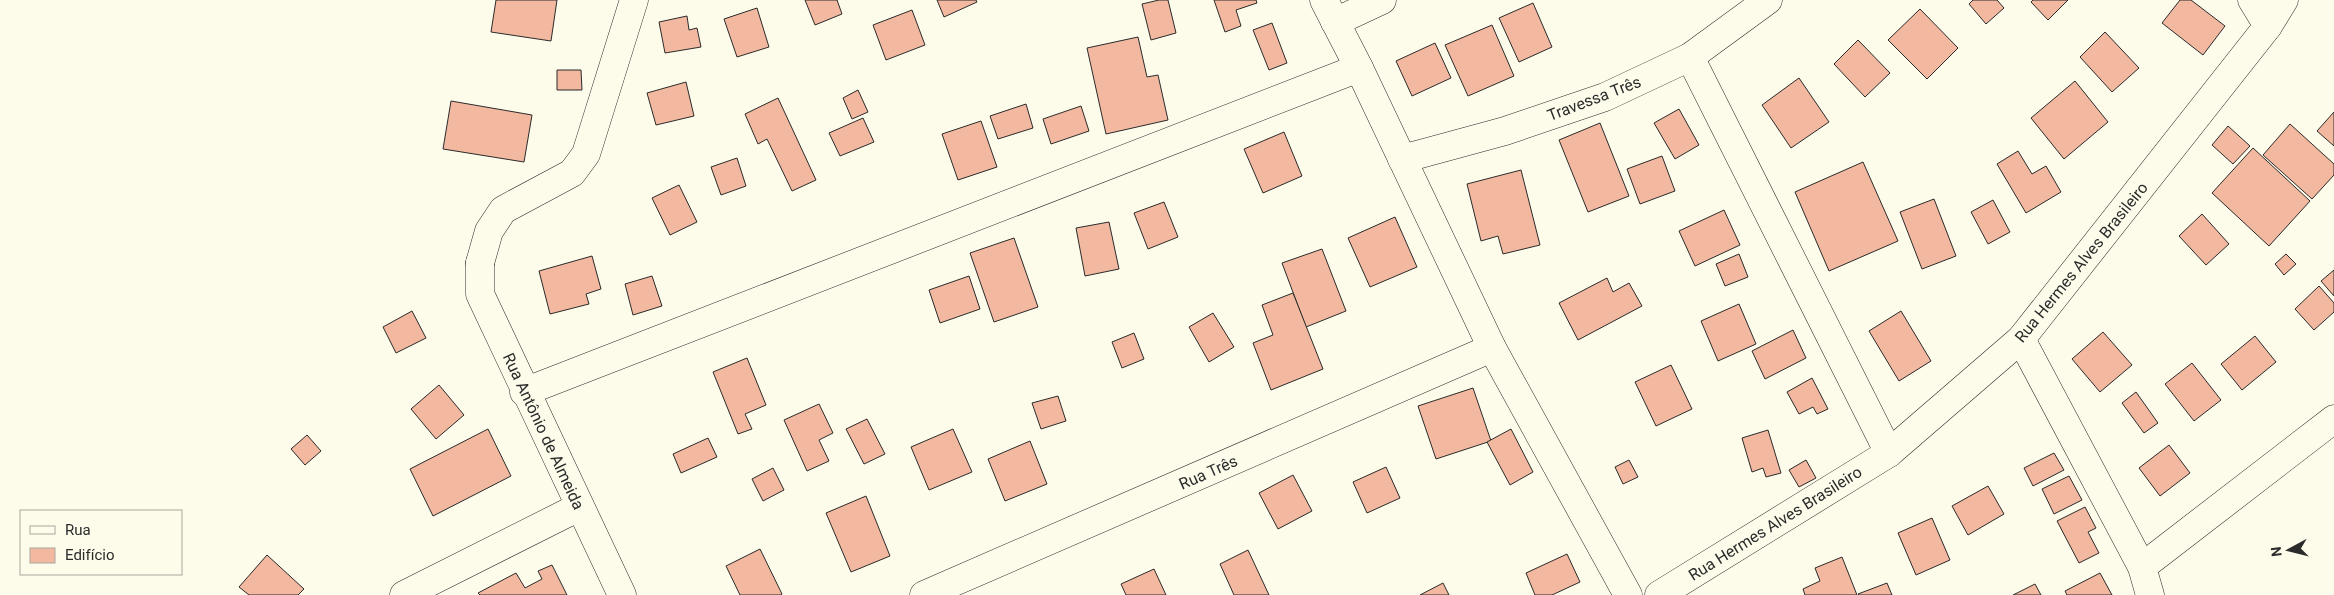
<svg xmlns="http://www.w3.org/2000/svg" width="2334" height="595" font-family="Roboto,sans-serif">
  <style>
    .building { fill: #f2b8a0; stroke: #2b2b2b }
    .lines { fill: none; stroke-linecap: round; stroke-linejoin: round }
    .minor-casing { stroke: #2b2b2b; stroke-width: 29 }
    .tertiary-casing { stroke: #2b2b2b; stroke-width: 29 }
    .minor { stroke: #fdfbea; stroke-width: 28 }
    .tertiary { stroke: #fdfbea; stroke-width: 28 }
    .labels { text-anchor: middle; stroke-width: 4; stroke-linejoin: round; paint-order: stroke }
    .street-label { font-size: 16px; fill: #2b2b2b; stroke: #fdfbea }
  </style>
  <rect width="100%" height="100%" fill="#fdfbea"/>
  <g class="building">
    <polygon points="496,0 557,0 551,41 491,32"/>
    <polygon points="805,0 837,0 842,14 815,25"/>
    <polygon points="937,0 976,0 977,2 944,17"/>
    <polygon points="1159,0 1168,0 1176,33 1151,40 1142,4"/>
    <polygon points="1214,0 1256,0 1257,3 1236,10 1241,26 1225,32"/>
    <polygon points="1973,0 1997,0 2004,8 1986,24 1969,4"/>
    <polygon points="2033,0 2068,0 2048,20 2031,2"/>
    <polygon points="2180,0 2191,0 2225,26 2203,55 2162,23"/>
    <polygon points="1533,3 1552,47 1519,62 1499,18"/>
    <polygon points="757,8 769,47 737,57 724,19"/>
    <polygon points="1920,9 1958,48 1927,79 1888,40"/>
    <polygon points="912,10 925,45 886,60 873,25"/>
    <polygon points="687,16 689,30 697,28 701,47 665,53 659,22"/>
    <polygon points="1272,23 1287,63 1269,70 1253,30"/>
    <polygon points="1492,25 1514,76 1468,96 1445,45"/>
    <polygon points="2105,32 2139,68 2112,92 2080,57"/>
    <polygon points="1138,37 1147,77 1158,75 1168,120 1106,134 1087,48"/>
    <polygon points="1858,40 1890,73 1865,97 1834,64"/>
    <polygon points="1435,43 1451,78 1412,96 1396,61"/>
    <polygon points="557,70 581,70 582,90 557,90"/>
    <polygon points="1799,78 1829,122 1791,148 1762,105"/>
    <polygon points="2075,81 2108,122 2064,159 2031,118"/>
    <polygon points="686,82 694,116 656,125 647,93"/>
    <polygon points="858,90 868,112 852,119 843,98"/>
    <polygon points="778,98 816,180 792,191 767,139 758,144 745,114"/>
    <polygon points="451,101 532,115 524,162 443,149"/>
    <polygon points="1026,104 1033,128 998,139 990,116"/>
    <polygon points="1081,106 1089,131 1051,144 1043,119"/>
    <polygon points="1679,109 1699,145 1675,159 1654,123"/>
    <polygon points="2334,112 2334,146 2317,131"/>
    <polygon points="863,118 874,142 840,156 829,133"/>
    <polygon points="981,121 997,167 958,180 942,134"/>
    <polygon points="1600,123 1629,196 1588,212 1559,140"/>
    <polygon points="2290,124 2334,164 2334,175 2312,199 2263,155"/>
    <polygon points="2228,126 2250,146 2233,164 2212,145"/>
    <polygon points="1284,132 1302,176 1263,193 1244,149"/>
    <polygon points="2253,148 2310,201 2269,246 2212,193"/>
    <polygon points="2018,151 2032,174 2046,166 2061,192 2026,213 1997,164"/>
    <polygon points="1662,156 1675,191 1640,204 1627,169"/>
    <polygon points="737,158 746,186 721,195 711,167"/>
    <polygon points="1863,162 1898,241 1829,271 1795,192"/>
    <polygon points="1521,170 1540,245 1503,254 1498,236 1481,241 1467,184"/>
    <polygon points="679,185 697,222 670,235 652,198"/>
    <polygon points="1934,199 1956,256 1922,269 1900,212"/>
    <polygon points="1993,200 2010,232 1988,244 1971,212"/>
    <polygon points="1164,202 1178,237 1148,249 1134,213"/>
    <polygon points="1724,210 1740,245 1695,266 1679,231"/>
    <polygon points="2202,214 2229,244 2206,265 2179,236"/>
    <polygon points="1395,217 1417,267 1370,287 1348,238"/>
    <polygon points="1109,222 1119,269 1085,276 1076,228"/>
    <polygon points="1014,238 1038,307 994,322 970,253"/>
    <polygon points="1322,249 1346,311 1306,327 1282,263"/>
    <polygon points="1739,254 1748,277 1725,286 1716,264"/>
    <polygon points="2286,254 2296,264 2284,275 2275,264"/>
    <polygon points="592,256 601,289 586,294 589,304 550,314 539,271"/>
    <polygon points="2334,270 2334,296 2321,281"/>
    <polygon points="652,276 662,306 633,315 625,284"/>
    <polygon points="969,276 980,309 940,323 929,290"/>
    <polygon points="1607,278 1613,292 1629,283 1642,306 1578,340 1559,303"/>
    <polygon points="2319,286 2334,303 2334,312 2314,330 2295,309"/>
    <polygon points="1293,293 1323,369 1271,390 1253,343 1273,335 1262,305"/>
    <polygon points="1739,304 1756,344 1718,361 1701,321"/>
    <polygon points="412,311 426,338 396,353 383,327"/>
    <polygon points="1901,311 1931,361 1899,381 1869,331"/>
    <polygon points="1213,313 1234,347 1209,362 1189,327"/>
    <polygon points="1793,330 1806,358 1765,379 1752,351"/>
    <polygon points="2103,332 2132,365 2100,392 2072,359"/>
    <polygon points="1134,333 1144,359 1122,368 1112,342"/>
    <polygon points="2255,336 2276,362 2242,390 2221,364"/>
    <polygon points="747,358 766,405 745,414 752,429 738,434 713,372"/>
    <polygon points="2192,363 2221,400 2194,421 2165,384"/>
    <polygon points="1671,365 1692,409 1656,426 1635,382"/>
    <polygon points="1812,378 1828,409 1817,414 1813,407 1799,414 1787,392"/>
    <polygon points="439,385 464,415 436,439 411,409"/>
    <polygon points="1473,388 1491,441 1436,459 1418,406"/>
    <polygon points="2136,392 2158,423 2144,433 2122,403"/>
    <polygon points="1058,396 1066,421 1041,429 1032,403"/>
    <polygon points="819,404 833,433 819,440 829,461 807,471 784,420"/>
    <polygon points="867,419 885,454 864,464 846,429"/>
    <polygon points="488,429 511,476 433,516 410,469"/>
    <polygon points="953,429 972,472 929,490 911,447"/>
    <polygon points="1511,429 1533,472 1510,485 1487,442"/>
    <polygon points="1768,430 1781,473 1766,477 1763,468 1752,472 1742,438"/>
    <polygon points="307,435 321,451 305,465 291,449"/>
    <polygon points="708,438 717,457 681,473 673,454"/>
    <polygon points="1030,441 1047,484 1005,501 988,459"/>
    <polygon points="2169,445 2190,473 2160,496 2139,468"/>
    <polygon points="2054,453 2064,470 2033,486 2024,468"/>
    <polygon points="1629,460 1638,477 1623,484 1615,467"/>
    <polygon points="1806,460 1816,478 1799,487 1789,470"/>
    <polygon points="1386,467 1400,498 1367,513 1353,482"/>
    <polygon points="773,468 784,490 763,501 752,479"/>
    <polygon points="1293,475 1312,511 1278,529 1259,493"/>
    <polygon points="2069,476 2082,500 2054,514 2042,489"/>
    <polygon points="1988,486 2004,514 1968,535 1952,506"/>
    <polygon points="866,496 890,556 851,572 826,513"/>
    <polygon points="2085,507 2096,528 2088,532 2099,553 2079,563 2057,521"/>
    <polygon points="1932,518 1950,560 1916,575 1898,533"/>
    <polygon points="760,549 782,594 781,595 740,595 726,566"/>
    <polygon points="1248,550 1269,595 1234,595 1220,564"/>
    <polygon points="1567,554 1580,582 1552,595 1535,595 1526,573"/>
    <polygon points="267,555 304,589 298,595 249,595 239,587"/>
    <polygon points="1842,557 1857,595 1805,595 1803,589 1820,581 1815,568"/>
    <polygon points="552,565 567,595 480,595 478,593 516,573 525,588 542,579 538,571"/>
    <polygon points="1154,569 1166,595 1126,595 1121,584"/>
    <polygon points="2100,573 2112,595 2067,595 2065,591"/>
    <polygon points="1443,583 1449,595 1420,595"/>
    <polygon points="1887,583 1892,595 1859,595 1858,594"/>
    <polygon points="2035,584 2041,595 2013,595"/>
  </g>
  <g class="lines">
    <g class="minor-casing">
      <g id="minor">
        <polyline points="1324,0 1359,68 1492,348 1628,595"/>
        <polyline points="2252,0 2268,26"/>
        <polyline points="1335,22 1382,0"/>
        <polyline points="1690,57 1889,453"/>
        <polyline points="1402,159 1505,131 1605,97 1690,57 1768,0"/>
        <polyline points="480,263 489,231 503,210 572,173 586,154 634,0"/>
        <polyline points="2021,339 2142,567"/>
        <polyline points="524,392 1359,68"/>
        <polyline points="404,595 579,507"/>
        <polyline points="924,595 1492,348"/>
        <polyline points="1659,595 1889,453 2021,339 2268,26 2284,0"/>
        <polyline points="2150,595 2142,567 2334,419"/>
      </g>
    </g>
    <g class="tertiary-casing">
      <polyline id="tertiary" points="480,263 480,294 622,595"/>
    </g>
    <use href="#minor" class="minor"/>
    <use href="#tertiary" class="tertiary"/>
  </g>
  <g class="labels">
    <g class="street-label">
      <text transform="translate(1594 98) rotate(-21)" y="6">Travessa Três</text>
      <text transform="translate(2081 262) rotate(-51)" y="6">Rua Hermes Alves Brasileiro</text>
      <text transform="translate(544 431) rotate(65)" y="6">Rua Antônio de Almeida</text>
      <text transform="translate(1208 472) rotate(-24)" y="6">Rua Três</text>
      <text transform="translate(1775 523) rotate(-32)" y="6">Rua Hermes Alves Brasileiro</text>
    </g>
  </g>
  <rect x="20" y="510" width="162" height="65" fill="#fdfbea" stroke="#a9a89e"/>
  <rect x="30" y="526" width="25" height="8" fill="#fdfbea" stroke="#a9a89e"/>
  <text x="65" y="535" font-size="15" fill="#2b2b2b">Rua</text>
  <rect x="30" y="548" width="25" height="15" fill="#f2b8a0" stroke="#a9a89e"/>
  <text x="65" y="560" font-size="15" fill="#2b2b2b">Edifício</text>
  <g transform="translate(2289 550) rotate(263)" stroke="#fdfbea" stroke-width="4" paint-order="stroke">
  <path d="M0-4L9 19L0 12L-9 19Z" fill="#2b2b2b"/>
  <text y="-8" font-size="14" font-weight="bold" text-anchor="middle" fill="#2b2b2b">N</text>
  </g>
</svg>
